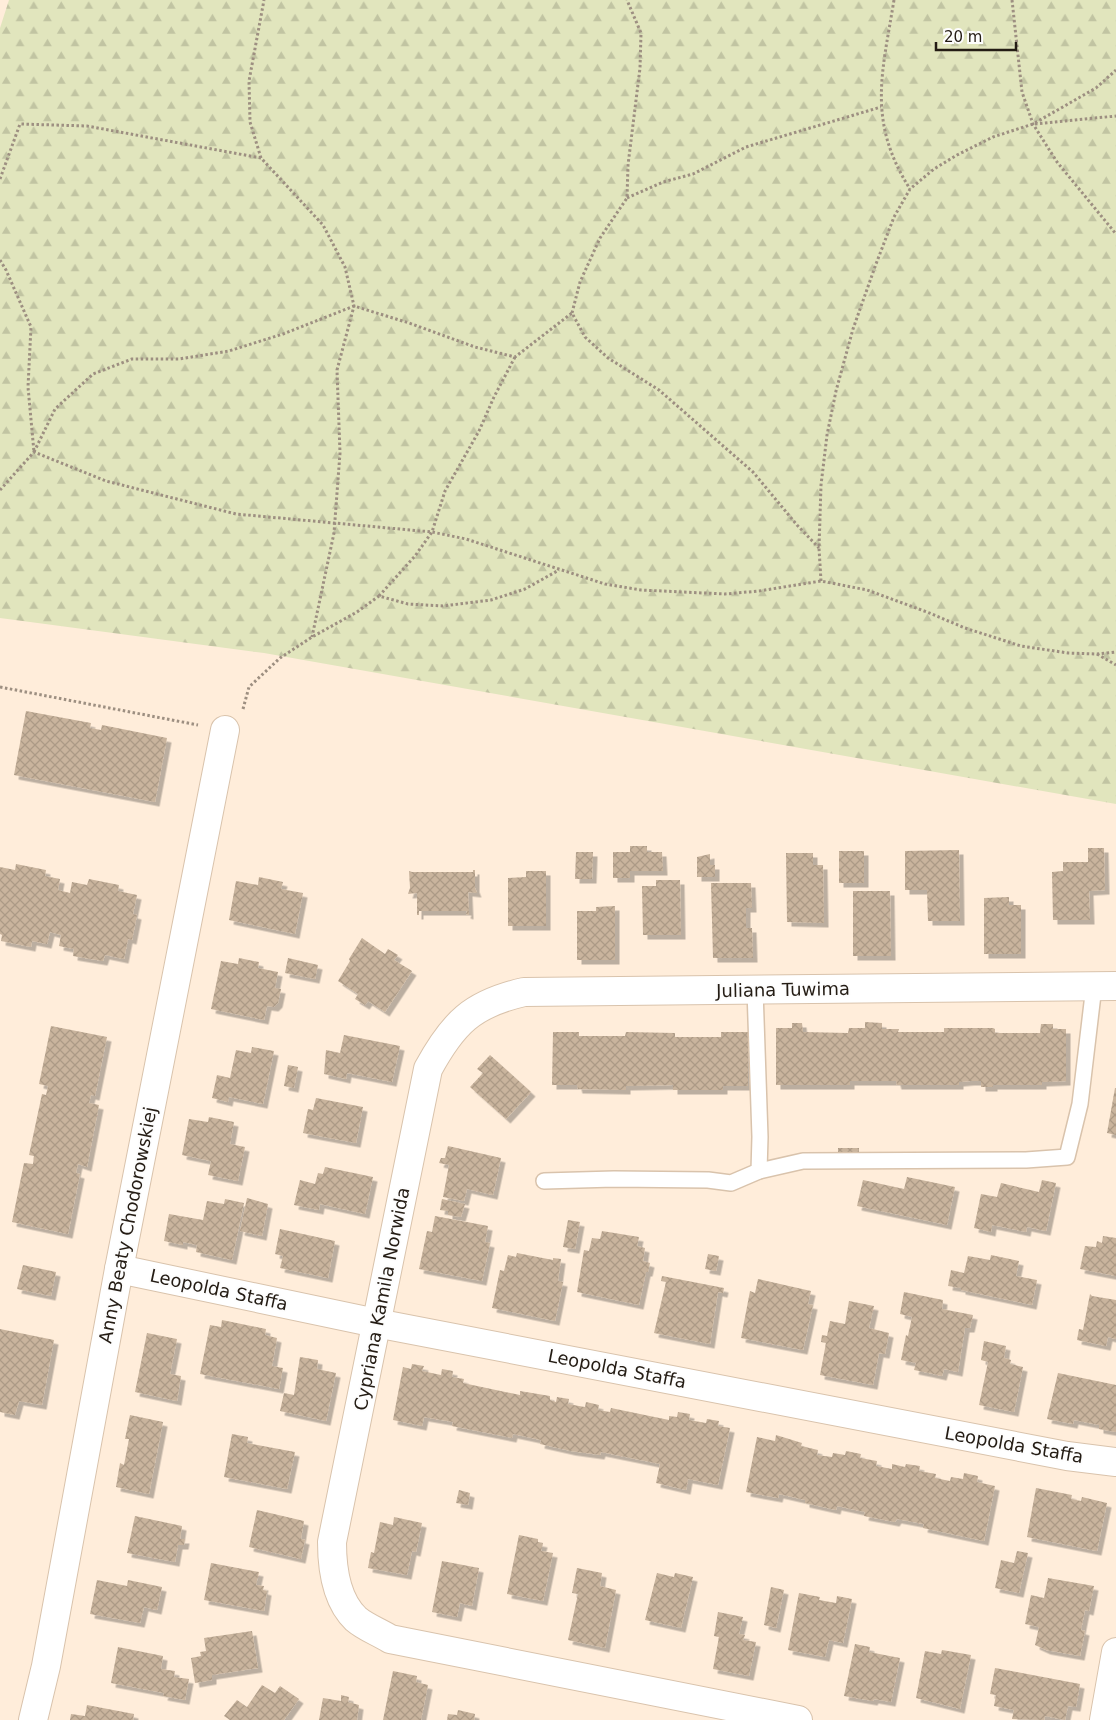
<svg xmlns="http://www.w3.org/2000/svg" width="1116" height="1720" font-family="'DejaVu Sans',sans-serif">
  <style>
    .forest { fill: url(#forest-firs) }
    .building { fill: url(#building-cross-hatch); filter: url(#shadow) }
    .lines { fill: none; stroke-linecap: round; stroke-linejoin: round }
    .lane-casing { stroke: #d9c3ac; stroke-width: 18 }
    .street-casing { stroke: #d9c3ac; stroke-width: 30 }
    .path { stroke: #9d8f81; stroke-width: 3; stroke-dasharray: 2.5 2.5; stroke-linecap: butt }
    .lane { stroke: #fff; stroke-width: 15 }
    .street { stroke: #fff; stroke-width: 28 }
    .labels { text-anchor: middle; stroke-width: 4; stroke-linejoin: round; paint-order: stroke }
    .street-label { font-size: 18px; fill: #241c14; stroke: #fdfdfd }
  </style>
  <defs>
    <pattern id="forest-firs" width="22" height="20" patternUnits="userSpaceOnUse" patternTransform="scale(1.25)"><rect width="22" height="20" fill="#e1e5bd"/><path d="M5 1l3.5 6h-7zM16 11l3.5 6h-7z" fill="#c1c4a2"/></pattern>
    <pattern id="building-cross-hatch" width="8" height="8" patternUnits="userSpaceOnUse" patternTransform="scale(1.25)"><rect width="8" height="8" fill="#c9b49d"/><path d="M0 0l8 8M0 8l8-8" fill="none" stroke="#ac9a86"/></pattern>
    <filter id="shadow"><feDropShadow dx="4.5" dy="4.5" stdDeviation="0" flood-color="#0004"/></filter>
  </defs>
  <rect width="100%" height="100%" fill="#ffedda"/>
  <polygon class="forest" points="9,0 1116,0 1116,804 264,653 0,618 0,28"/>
  <g class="building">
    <polygon points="26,711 91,723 90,728 101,730 102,725 167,738 155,802 14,775"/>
    <polygon points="630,846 647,846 647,852 662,852 663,871 630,871 630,878 613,878 613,852 630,852"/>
    <polygon points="1088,848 1104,848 1105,890 1089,891 1090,920 1053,920 1052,872 1063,871 1063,862 1088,862"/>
    <polygon points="959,850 960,921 928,921 927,890 905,890 905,851"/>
    <rect x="839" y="851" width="25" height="32"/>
    <polygon points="576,852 593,852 592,879 575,879"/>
    <polygon points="786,853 813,853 813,865 823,865 824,923 787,922"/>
    <polygon points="710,854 710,865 715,865 715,877 697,877 697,857"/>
    <polygon points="16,864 46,870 45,876 60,879 58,890 70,893 72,882 87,885 89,879 119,885 118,891 137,895 133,914 137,915 132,940 128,939 124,959 105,955 103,961 73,956 74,949 59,946 61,935 50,932 47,944 32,941 31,947 1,941 2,935 0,934 0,867 15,870"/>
    <polygon points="473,870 475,870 475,888 477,893 468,892 469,915 466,914 467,911 419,911 419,915 417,915 417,893 408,894 410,888 409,871 412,872 473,872"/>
    <polygon points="526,871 546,871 546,926 508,926 508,878 526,877"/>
    <polygon points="259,877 283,882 281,889 303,893 295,934 229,920 236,881 258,885"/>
    <polygon points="656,880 680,880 681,935 643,935 642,886 656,886"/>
    <polygon points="711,883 751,883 752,908 746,908 746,928 752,928 753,958 713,958"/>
    <polygon points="853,891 890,891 891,956 853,956"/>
    <polygon points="1009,897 1009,905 1021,905 1021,954 984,954 984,898"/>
    <polygon points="615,906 615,960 577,960 577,911 596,911 596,907"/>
    <polygon points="362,938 385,954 388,949 398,955 394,960 412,971 385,1012 368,1001 365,1005 355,999 358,994 338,981 350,961 349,959"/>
    <polygon points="239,958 259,962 258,968 278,972 275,988 281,989 278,1003 274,1007 267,1006 264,1020 211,1009 221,961 238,964"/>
    <polygon points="288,958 318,965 315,979 285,973"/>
    <polygon points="865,1022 882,1023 882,1029 899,1029 898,1032 944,1032 944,1028 993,1028 995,1029 995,1033 1040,1033 1041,1024 1053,1024 1053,1029 1066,1029 1066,1081 1042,1082 1042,1085 993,1085 993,1087 981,1087 981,1081 970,1081 959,1082 959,1085 897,1085 896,1081 850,1081 850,1085 776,1085 776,1028 792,1028 792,1023 802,1023 803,1032 848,1033 849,1028 865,1028"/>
    <polygon points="51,1026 107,1037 95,1096 91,1095 89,1103 99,1105 87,1167 78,1164 76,1173 80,1174 68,1234 12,1222 24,1163 33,1164 34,1156 29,1155 42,1094 46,1095 48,1086 39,1084"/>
    <polygon points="553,1032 579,1032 579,1036 625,1036 626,1032 675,1033 675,1037 721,1037 721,1032 748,1032 748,1086 723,1086 723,1090 673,1090 673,1085 626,1086 626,1090 578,1089 577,1085 552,1085"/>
    <polygon points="344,1035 400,1046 392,1082 347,1073 346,1079 324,1074 326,1050 340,1053"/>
    <polygon points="252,1047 274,1051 263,1104 229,1097 228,1102 212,1098 217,1075 230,1078 236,1050 251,1053"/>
    <polygon points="490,1055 531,1092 506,1119 470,1087 483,1073 477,1069"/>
    <polygon points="288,1065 298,1067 294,1088 284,1086"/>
    <polygon points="1115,1088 1116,1088 1116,1135 1107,1133"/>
    <polygon points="316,1098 363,1107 356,1143 303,1133 308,1109 313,1110"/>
    <polygon points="209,1117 234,1122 230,1144 245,1147 238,1181 208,1175 211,1161 182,1155 189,1119 208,1122"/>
    <polygon points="448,1146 501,1158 493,1195 467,1189 464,1201 443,1197 449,1165 439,1163 441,1158 445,1158"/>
    <rect x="838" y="1148" width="21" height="9"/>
    <polygon points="325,1167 373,1177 365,1214 320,1204 319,1210 294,1205 300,1180 315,1184 318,1173 323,1174"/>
    <polygon points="907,1177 955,1187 947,1225 857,1206 863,1180 904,1189"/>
    <polygon points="1042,1180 1056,1183 1046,1231 1027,1227 1026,1232 992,1225 991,1232 974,1228 981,1194 997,1197 1001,1183 1039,1192"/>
    <polygon points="247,1198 268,1204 262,1236 240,1231"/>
    <polygon points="225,1199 244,1203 232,1260 196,1252 197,1245 183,1242 183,1245 164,1241 169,1214 203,1220 207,1201 224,1204"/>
    <polygon points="442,1199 465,1204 461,1217 448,1215 448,1211 440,1210"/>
    <polygon points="435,1216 488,1226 485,1242 490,1243 482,1281 419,1269 427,1231 432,1232"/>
    <polygon points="568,1220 580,1222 575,1249 563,1247"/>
    <polygon points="280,1229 335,1241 328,1278 280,1268 283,1256 275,1254"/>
    <polygon points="602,1231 639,1237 637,1246 645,1248 643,1261 650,1263 648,1272 646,1272 639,1305 577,1292 584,1250 589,1251 592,1238 600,1239"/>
    <polygon points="1103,1236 1116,1238 1116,1276 1080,1269 1085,1246 1096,1247 1097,1241 1102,1243"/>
    <polygon points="517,1253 553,1260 553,1258 561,1259 558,1281 563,1282 555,1321 492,1308 500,1270 504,1271 508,1255 516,1257"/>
    <polygon points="708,1254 719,1256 716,1271 705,1269"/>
    <polygon points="991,1255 1019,1261 1016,1276 1037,1280 1032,1305 961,1290 961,1288 948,1286 951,1270 964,1273 968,1256 990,1260"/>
    <polygon points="23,1265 56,1272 51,1296 17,1289"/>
    <polygon points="662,1276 724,1288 723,1293 718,1292 710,1344 654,1333 666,1282 661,1281"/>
    <polygon points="758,1279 811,1291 808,1304 813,1305 803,1350 741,1338 750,1291 755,1293"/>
    <polygon points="904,1292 943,1300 942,1309 973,1315 970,1328 965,1328 958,1372 944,1369 942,1376 929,1373 914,1370 916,1363 901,1360 906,1335 908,1336 912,1317 900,1314"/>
    <polygon points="1090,1294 1092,1296 1116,1300 1116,1339 1108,1337 1106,1346 1077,1340 1079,1329 1083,1330"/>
    <polygon points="849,1301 874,1306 869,1328 889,1333 885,1354 879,1353 873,1385 820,1375 826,1343 821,1342 822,1335 827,1336 830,1321 845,1324"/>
    <polygon points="222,1320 266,1329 265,1335 277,1338 272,1366 283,1368 279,1389 200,1374 210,1325 221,1327"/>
    <polygon points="0,1329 54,1340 42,1405 19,1401 15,1415 0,1412"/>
    <polygon points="147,1333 177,1339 170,1374 181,1376 177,1401 135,1392"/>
    <polygon points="984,1341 1006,1346 1004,1358 1011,1360 1010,1364 1023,1367 1014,1412 979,1405 988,1362 981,1360"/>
    <polygon points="300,1357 318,1360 317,1369 336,1373 326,1421 280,1411 284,1393 294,1395"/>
    <polygon points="412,1364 424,1366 422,1371 441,1375 442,1369 453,1371 452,1377 464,1379 463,1383 520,1395 520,1391 550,1396 550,1400 556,1402 557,1397 569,1399 568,1404 579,1406 585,1407 586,1402 599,1405 598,1410 610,1412 611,1408 669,1420 669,1416 677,1417 678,1412 690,1414 689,1420 706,1423 707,1419 719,1421 718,1426 730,1428 718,1485 688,1479 686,1490 656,1483 660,1464 601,1452 600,1455 571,1451 540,1444 541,1440 513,1434 512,1438 452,1426 453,1422 424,1417 422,1426 393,1420 403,1367 411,1369"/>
    <polygon points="1058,1373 1116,1385 1116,1432 1099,1429 1099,1425 1074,1420 1073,1424 1047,1419"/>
    <polygon points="130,1415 163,1422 149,1494 116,1487 120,1463 124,1465 129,1439 125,1439"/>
    <polygon points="232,1434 248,1437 247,1443 295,1452 287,1489 224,1477"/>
    <polygon points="776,1435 802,1443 801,1446 818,1450 817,1455 832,1457 833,1453 845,1455 846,1451 861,1454 860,1458 877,1461 876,1466 892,1469 892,1464 905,1467 906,1464 920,1466 919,1471 936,1474 935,1478 950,1481 951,1477 963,1479 964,1473 978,1476 977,1482 995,1486 984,1541 923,1528 924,1524 897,1519 895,1522 864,1516 865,1512 837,1506 836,1510 805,1503 805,1500 779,1494 778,1498 746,1492 757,1437 775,1441"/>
    <polygon points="1036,1488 1072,1495 1071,1499 1081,1501 1082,1497 1107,1503 1097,1551 1027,1537"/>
    <polygon points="459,1490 470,1493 468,1505 456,1503"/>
    <polygon points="257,1510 304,1521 301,1539 305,1540 301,1559 249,1547"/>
    <polygon points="135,1516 182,1526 180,1539 185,1539 184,1545 178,1545 175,1562 127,1553"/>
    <polygon points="394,1517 422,1523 416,1552 412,1551 407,1575 368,1568 371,1552 374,1553 380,1522 393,1525"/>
    <polygon points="519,1535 538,1539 538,1542 543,1543 541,1551 553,1553 543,1601 507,1594"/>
    <polygon points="1017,1551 1028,1553 1019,1593 995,1588 1001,1560 1014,1563"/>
    <polygon points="442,1561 479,1568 472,1606 460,1603 457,1617 432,1612"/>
    <polygon points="211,1563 259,1572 256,1585 264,1586 263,1590 267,1591 264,1611 204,1600"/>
    <polygon points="577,1568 602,1573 600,1586 616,1590 605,1648 568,1640 578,1594 572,1593"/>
    <polygon points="657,1573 674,1577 675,1573 693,1577 681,1628 645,1620"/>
    <polygon points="1048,1578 1094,1586 1089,1611 1085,1610 1081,1630 1085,1631 1080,1656 1046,1650 1035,1645 1039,1627 1025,1624 1031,1595 1044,1598"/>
    <polygon points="97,1580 127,1586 128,1580 162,1587 157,1610 144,1607 140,1623 90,1614"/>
    <polygon points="771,1587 784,1590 776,1628 764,1625"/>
    <polygon points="799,1593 820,1597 819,1600 836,1603 837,1596 852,1599 843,1643 829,1640 825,1657 788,1650"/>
    <polygon points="718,1612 743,1617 739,1634 745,1635 743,1640 756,1642 749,1676 713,1669 719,1637 714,1636"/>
    <polygon points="252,1631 258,1668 212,1675 212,1680 195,1683 191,1658 201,1656 200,1652 206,1651 204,1638"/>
    <polygon points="855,1644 870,1647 869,1652 900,1658 891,1702 874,1699 873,1701 844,1696"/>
    <polygon points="118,1647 163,1656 161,1669 175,1671 174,1677 189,1679 185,1700 163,1696 164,1693 111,1683"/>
    <polygon points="942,1650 971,1655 960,1709 916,1698 925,1651 941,1654"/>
    <polygon points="995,1668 1080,1684 1076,1707 1068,1706 1065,1720 1045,1716 1044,1720 1012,1719 1014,1710 994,1706 996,1695 990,1694"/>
    <polygon points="393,1671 417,1676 416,1682 428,1685 421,1720 383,1720"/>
    <polygon points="262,1685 275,1693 280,1686 299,1699 284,1720 230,1720 224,1716 237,1700 247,1707"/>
    <polygon points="341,1695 349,1697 348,1702 359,1705 357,1720 319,1720 323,1698 341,1701"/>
    <polygon points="87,1705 134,1714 133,1720 70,1720 71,1714 85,1716"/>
    <polygon points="458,1710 475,1714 474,1720 447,1720 448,1714 457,1715"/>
  </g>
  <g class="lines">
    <g class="lane-casing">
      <g id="lane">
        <polyline points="759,1171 803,1161 1026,1160 1067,1157 1080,1104 1094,986"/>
        <polyline points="544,1181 614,1179 708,1180 731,1183 759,1171 760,1137 755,990"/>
      </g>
    </g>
    <g class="street-casing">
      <g id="street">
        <polyline points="119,1269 376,1323 1067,1456 1116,1462"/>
        <polyline points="33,1720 46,1666 119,1269 225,730"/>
        <path d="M798 1720 390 1639C379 1632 365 1627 356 1619 336 1600 332 1568 332 1542L428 1069C453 1023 472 1004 524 992L1116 986"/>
        <polyline points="1104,1720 1116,1652"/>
      </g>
    </g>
    <g class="path">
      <path d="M894 0C882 74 867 121 910 189"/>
      <polyline points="1012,0 1022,92 1033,124 1057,162 1116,234"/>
      <polyline points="1035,124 1116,116"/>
      <polyline points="261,158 250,122 249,81 264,0"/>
      <polyline points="0,179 20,124 87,126 261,158 323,225 345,267 354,306 337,370 340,453 334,533 312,637"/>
      <polyline points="627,198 663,182 693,174 746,147 881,107"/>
      <polyline points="0,260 6,270 31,327 28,387 34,452"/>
      <polyline points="572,313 580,282 600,238 627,198 628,165 640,68 641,33 627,0"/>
      <polyline points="34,452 55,409 93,374 132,359 179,359 229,351 283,334 354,306 409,323 475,347 515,357 572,313 585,337 608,358 659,390 753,472 797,525 819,548"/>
      <polyline points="0,490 34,452 106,481 236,514 432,532 466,539 605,584 641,590 725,594 759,591 821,581 867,590 927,612 965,628 1021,646 1068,653 1097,654 1116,652"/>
      <polyline points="821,581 819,548 821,485 827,435 836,391 853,329 876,264 894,217 910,189 934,169 957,155 993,137 1033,124 1096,88 1116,70"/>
      <polyline points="379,596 415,556 432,532 445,491 479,431 494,397 515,357"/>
      <polyline points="1097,654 1116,665"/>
      <polyline points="0,687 198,725"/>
      <polyline points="243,709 249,687 280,658 312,637 357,612 379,596 408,604 443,606 491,600 525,589 559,570"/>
    </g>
    <use href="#lane" class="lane"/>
    <use href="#street" class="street"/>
  </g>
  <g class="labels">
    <g class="street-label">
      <text transform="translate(783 990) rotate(-1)" y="6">Juliana Tuwima</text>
      <text transform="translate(128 1225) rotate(-79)" y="6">Anny Beaty Chodorowskiej</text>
      <text transform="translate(219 1290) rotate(12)" y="6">Leopolda Staffa</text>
      <text transform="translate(382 1299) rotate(-79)" y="6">Cypriana Kamila Norwida</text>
      <text transform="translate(617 1369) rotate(11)" y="6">Leopolda Staffa</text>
      <text transform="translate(1014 1445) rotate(10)" y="6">Leopolda Staffa</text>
    </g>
  </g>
  <path d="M936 42v8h80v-8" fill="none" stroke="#241c14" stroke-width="2.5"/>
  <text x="944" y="42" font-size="15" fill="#241c14" stroke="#fdfdfd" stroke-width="4" paint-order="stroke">20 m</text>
</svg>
